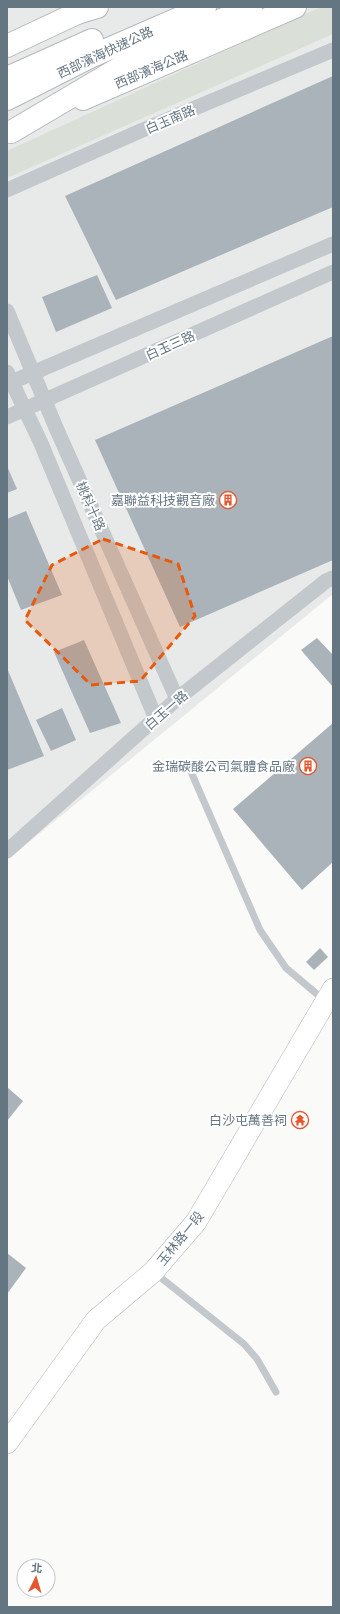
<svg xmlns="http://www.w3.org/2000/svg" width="340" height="1614" font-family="Rubik,'Noto Sans TC',sans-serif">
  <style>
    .built { fill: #e8e9e9 }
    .green { fill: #dadfd7 }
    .building { fill: #aab3b9 }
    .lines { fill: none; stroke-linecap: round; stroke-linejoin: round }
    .secondary-casing { stroke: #b3babf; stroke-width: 22 }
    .primary-casing { stroke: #b5babe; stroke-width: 24 }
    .highway-casing { stroke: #b4b9bd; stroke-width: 24 }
    .lane { stroke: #c3c8cc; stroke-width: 7 }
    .street { stroke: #c3c8cc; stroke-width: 15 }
    .secondary { stroke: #fff; stroke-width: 21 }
    .primary { stroke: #fff; stroke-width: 22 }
    .highway { stroke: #fff; stroke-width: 22 }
    .marked { fill: #e8590c; fill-opacity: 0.2; stroke: #e8590c; stroke-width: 3; stroke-dasharray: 8 5; stroke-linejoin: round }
    .labels { text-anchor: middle; stroke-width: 4; stroke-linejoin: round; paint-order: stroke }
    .street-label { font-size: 13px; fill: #657683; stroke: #fff }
    .poi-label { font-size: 13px; fill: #657683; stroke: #fff; text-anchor: end }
  </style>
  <rect width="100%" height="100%" fill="#fafaf8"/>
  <polygon class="built" points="7,7 333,7 333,594 7,860"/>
  <polygon class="green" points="321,7 333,7 333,34 7,178 7,151"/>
  <g class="building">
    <polygon points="333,76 333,207 116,300 65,196"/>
    <polygon points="97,275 112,308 56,332 42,297"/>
    <polygon points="333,336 333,560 180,627 95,440"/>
    <polygon points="7,466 17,489 7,493"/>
    <polygon points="26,511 62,595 21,610 7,576 7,519"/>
    <polygon points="317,638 333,655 333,687 301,650"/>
    <polygon points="84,640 121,723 90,733 54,652"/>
    <polygon points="7,668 44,756 7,770"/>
    <polygon points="62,708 76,740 51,751 36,720"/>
    <polygon points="333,723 333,862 302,890 233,809"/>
    <polygon points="320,948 328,957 314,970 306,962"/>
    <polygon points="7,1087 23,1101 7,1121"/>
    <polygon points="7,1253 26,1268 7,1294"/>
  </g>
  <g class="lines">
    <g class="secondary-casing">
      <polyline id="secondary" points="7,1443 96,1320 153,1272 196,1222 333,989"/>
    </g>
    <g class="primary-casing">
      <g id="primary">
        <polyline points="7,46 90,7"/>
        <polyline points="83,99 295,7"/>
      </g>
    </g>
    <g class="highway-casing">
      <g id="highway">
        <polyline points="77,13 97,7"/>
        <polyline points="7,78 92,40"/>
        <polyline points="7,99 90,57 205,7"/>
        <polyline points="11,132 140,56 251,7"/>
      </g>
    </g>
    <g class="lane">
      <polyline points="188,765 260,930 286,968 324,1000"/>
      <polyline points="155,1273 244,1344 257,1359 276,1392"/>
    </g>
    <g class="street">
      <polyline points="7,190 138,132 333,50"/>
      <polyline points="7,311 57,430 177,699"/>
      <polyline points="7,372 40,441 156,719"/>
      <polyline points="7,384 333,244"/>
      <polyline points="7,417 333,272"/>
      <polyline points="7,851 177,699 326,581 333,578"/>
    </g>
    <use href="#secondary" class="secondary"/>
    <use href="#primary" class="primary"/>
    <use href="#highway" class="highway"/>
  </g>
  <path class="marked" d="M103 539 178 564 195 616 140 681 91 685 25 620 52 565Z"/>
  <defs>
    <g id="building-ring" transform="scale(0.9)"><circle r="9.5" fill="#fff" stroke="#e4572e" stroke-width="1.5"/><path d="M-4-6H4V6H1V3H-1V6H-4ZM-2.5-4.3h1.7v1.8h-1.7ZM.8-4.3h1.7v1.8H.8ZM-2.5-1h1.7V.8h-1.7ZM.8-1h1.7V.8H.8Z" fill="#e4572e"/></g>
    <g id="temple-ring" transform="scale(0.9)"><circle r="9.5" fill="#fff" stroke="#e4572e" stroke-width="1.5"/><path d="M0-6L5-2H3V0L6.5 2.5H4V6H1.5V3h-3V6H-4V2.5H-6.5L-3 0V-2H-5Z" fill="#e4572e"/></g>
  </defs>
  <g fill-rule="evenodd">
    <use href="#building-ring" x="228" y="500"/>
    <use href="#building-ring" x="308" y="766"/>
    <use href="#temple-ring" x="300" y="1120"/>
  </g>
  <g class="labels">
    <g class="street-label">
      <text transform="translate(105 52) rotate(-25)" y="5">西部濱海快速公路</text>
      <text transform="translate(151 69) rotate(-23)" y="5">西部濱海公路</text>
      <text transform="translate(170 119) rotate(-23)" y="5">白玉南路</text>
      <text transform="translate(170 345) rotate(-24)" y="5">白玉三路</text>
      <text transform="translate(91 506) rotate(66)" y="5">桃科十路</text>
      <text transform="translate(166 710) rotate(-41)" y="5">白玉一路</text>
      <text transform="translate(180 1238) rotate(-51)" y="5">玉林路一段</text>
    </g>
    <g class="poi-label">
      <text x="215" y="505">嘉聯益科技觀音廠</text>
      <text x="295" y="771">金瑞碳酸公司氣體食品廠</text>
      <text x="287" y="1125">白沙屯萬善祠</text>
    </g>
  </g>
  <rect width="340" height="1614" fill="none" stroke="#657683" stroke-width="16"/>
  <g transform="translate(36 1578) rotate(5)"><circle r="19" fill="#ffffff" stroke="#c1c8cd"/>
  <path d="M0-3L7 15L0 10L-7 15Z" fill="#e4572e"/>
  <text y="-6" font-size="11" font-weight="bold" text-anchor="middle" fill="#657683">北</text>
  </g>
</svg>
